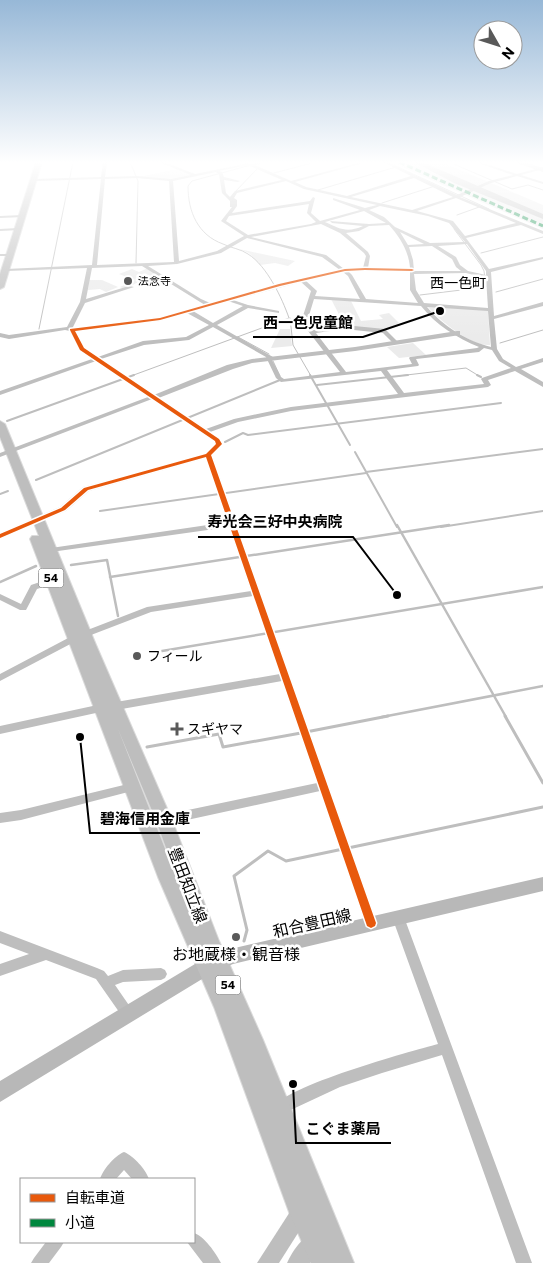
<svg xmlns="http://www.w3.org/2000/svg" width="543" height="1263" font-family="Commissioner,'Noto Sans JP',sans-serif">
  <style>
    .green { fill: #ebebeb }
    .lines { fill: none; stroke-linecap: round; stroke-linejoin: round }
    .stream-far3 { stroke: #bebebe; stroke-width: 1 }
    .stream-far2 { stroke: #bebebe; stroke-width: 2 }
    .stream-far1 { stroke: #bebebe; stroke-width: 2.5 }
    .stream { stroke: #bebebe; stroke-width: 3 }
    .river { fill: #bebebe; fill-rule: evenodd }
    .primary-casing { stroke: #dbdbdb; stroke-width: 2 }
    .minor { fill: #bebebe; fill-rule: evenodd }
    .tertiary { fill: #bebebe; fill-rule: evenodd }
    .secondary { fill: #b8b8b8; fill-rule: evenodd }
    .primary { fill: #bebebe; fill-rule: evenodd }
    .quiet { stroke: #00873e; stroke-width: 3; stroke-dasharray: 6 3; stroke-linecap: butt }
    .cycleway-casing { stroke: #fff; stroke-width: 3 }
    .cycleway { fill: #e8590c; fill-rule: evenodd }
    .poi-dot { fill: #595959; stroke: #fff; stroke-width: 2 }
    .labels { text-anchor: middle; stroke-width: 5; stroke-linejoin: round; paint-order: stroke }
    .far-poi-label { font-size: 11px; fill: #000; stroke: #fff; text-anchor: start }
    .shield { fill: #fff; stroke: #4c4c4c; stroke-width: 1 }
    .shield-label { font-size: 12px; font-weight: bold; fill: #000 }
    .far-quarter-label { font-size: 14px; fill: #000; stroke: #fff }
    .poi-label { font-size: 14px; fill: #000; stroke: #fff; text-anchor: start }
    .near-street-label { font-size: 16px; fill: #000; stroke: #fff }
    .near-poi-label { font-size: 16px; fill: #000; stroke: #fff }
    .leader { fill: none; stroke: #000; stroke-width: 2 }
    .callout-dot { fill: #000; stroke: #fff; stroke-width: 2 }
    .callout-label { font-size: 15px; text-anchor: middle; font-weight: bold; fill: #000; stroke: #fff; stroke-width: 5; stroke-linejoin: round; paint-order: stroke }
  </style>
  <rect width="100%" height="100%" fill="#fff"/>
  <g class="green">
    <polygon points="391,162 441,162 543,205 543,229"/>
    <polygon points="178,169 194,175 171,180 138,177"/>
    <polygon points="239,249 295,261 288,266 275,263 260,265 249,253"/>
    <polygon points="148,268 165,279 157,282 146,278 125,289 120,287 135,280 119,274 132,269 139,272"/>
    <polygon points="89,280 102,280 118,287 106,292 100,289 88,290"/>
    <polygon points="331,299 351,301 361,321 383,319 379,315 389,313 399,323 387,330 345,326"/>
    <path d="M428 307 488 310 490 345C472 347 439 320 428 307Z"/>
    <polygon points="280,329 290,329 292,346 271,348"/>
    <polygon points="413,343 426,355 399,358 387,347"/>
  </g>
  <g class="lines">
    <g class="stream-far3">
      <polyline points="130,162 138,181 136,263"/>
      <polyline points="387,162 489,209"/>
      <polyline points="449,162 512,189 528,185 543,190"/>
      <polyline points="274,173 316,162"/>
      <polyline points="318,190 396,167"/>
      <polyline points="233,194 257,169"/>
      <polyline points="382,203 435,186"/>
      <polyline points="457,215 482,206"/>
      <polyline points="481,253 543,237"/>
      <polyline points="496,292 543,279"/>
      <polyline points="420,295 486,287 484,271 481,265 454,229"/>
      <polyline points="290,318 293,345 311,376"/>
      <polyline points="39,329 73,162"/>
      <polyline points="238,337 269,354"/>
      <polyline points="500,343 543,330"/>
      <polyline points="273,361 280,376"/>
      <path d="M131 376 289 318C282 298 267 266 248 254 241 249 231 248 223 244 198 235 188 212 188 186L192 181 262 162"/>
      <polyline points="398,376 466,368 479,376"/>
    </g>
    <g class="stream-far2">
      <polyline points="310,375 350,445"/>
      <polyline points="477,375 481,377"/>
      <polyline points="317,385 408,375"/>
      <polyline points="7,421 134,375"/>
      <polyline points="225,442 243,433 248,435 501,403"/>
      <polyline points="355,452 397,527"/>
      <polyline points="366,472 543,449"/>
      <polyline points="36,480 280,380"/>
      <polyline points="0,494 8,491"/>
      <polyline points="100,511 366,473"/>
      <polyline points="441,527 543,511"/>
    </g>
    <g class="stream-far1">
      <polyline points="397,525 506,717"/>
      <polyline points="71,565 107,560 118,616"/>
      <polyline points="110,577 449,525"/>
      <polyline points="0,582 36,566"/>
      <polyline points="162,651 543,587"/>
      <polyline points="382,717 543,686"/>
    </g>
    <g class="stream">
      <polyline points="505,716 543,783"/>
      <polyline points="306,732 388,716"/>
      <polyline points="147,747 219,734 223,747 301,733"/>
      <polyline points="348,848 543,807"/>
      <polyline points="244,941 247,930 234,876 268,851 286,861 343,849"/>
    </g>
    <g class="river">
      <polygon points="414,162 422,162 543,214 543,219 454,183"/>
      <polygon points="514,162 524,162 543,168 543,172"/>
    </g>
    <g class="primary-casing">
      <g id="primary">
        <polygon points="36,162 42,162 4,287 0,289 0,274"/>
        <path d="M0 421 5 424 96 645 172 820 219 941 263 1040 354 1263H311L289 1212 214 1007 158 877 30 539 32 536H39L0 437ZM118 729 156 820 180 886 176 877Z"/>
      </g>
    </g>
    <g class="minor">
      <path d="M103 162H107L105 177 137 176 171 179 191 175 159 162H164L195 174 245 164 242 162 252 164 268 162 255 165 291 181 362 162H367L295 182 306 187 347 196 411 176 383 162H387L457 195 489 181 513 175 475 162H480L517 174 543 167V169L521 175 543 182V184L517 176 491 183 460 197 543 231V234L521 225 466 238 489 269 543 257V259L491 272 494 316 543 302V306L494 319 497 349 503 359 516 367 543 358V362L521 369 543 382V387L515 371 488 380 491 385 488 387 291 411 238 422 210 432 219 439 222 444 212 455 377 923 375 927 371 929 367 927 365 923 320 791 164 825 160 823 159 820 160 817 164 815 317 783 282 681 116 710 113 709 111 706 113 703 116 702 280 674 253 596 151 612 78 640 0 681V674L72 636 147 607 251 591 229 527 51 552 47 550 51 548 228 522 206 458 89 491 66 511 0 538V533L60 507 83 487 206 454 215 444 214 441 152 399 0 457V453L148 397 96 361 0 395V391L92 359 80 350 70 331 65 330 9 339 0 337V333L9 335 67 327 80 302 87 268 6 271 4 270 6 269 92 265 101 179 34 181 32 180 34 179 101 177ZM248 165 282 180 235 191 230 197 226 193 224 180 238 182 240 181 224 177 222 172 219 171ZM216 172 219 174 222 193 230 201V207H232L221 221 244 236 217 251 179 261 173 181ZM137 178 169 181 174 262 97 265 105 179ZM414 178 453 197 412 210 351 197ZM286 181 304 189 377 205 365 208 333 198V200L360 210 320 221 311 213 315 198 313 197 310 201 232 213 237 206V200L234 198 237 193ZM456 198 516 223 465 236 453 221 417 211ZM309 204 307 213 316 222 311 224 248 235 226 221 229 216ZM380 206 428 216 449 223 465 242 430 243 395 227 384 217 369 210ZM364 211 386 223 369 224 330 221 332 223 363 226C347 233 340 229 325 222ZM321 224 340 233 364 253 366 256 363 268 344 269 326 255 251 237ZM389 225C400 237 409 252 410 268H368L370 256 368 252 346 233 359 231 369 226ZM400 232 424 244 408 245ZM247 238 322 257 340 270 277 284 210 303 201 299 148 266 177 264 221 253ZM467 244 486 271V275L468 271 460 265 456 257 438 246ZM432 246 452 259 456 267 461 271H414L413 260 409 247ZM142 266 205 305 160 317 74 328 73 327 85 303 134 287 129 286 86 299 92 268ZM365 270 410 271V290L418 303 366 299 352 275 348 271ZM343 272 348 276 360 299 315 296 317 291 305 280ZM466 273 486 278 488 308 424 303 416 290 414 274ZM301 282 311 291 301 322 340 372 284 379 281 377 272 360 274 358 273 357 217 325 248 308 279 313V311L248 305 233 300ZM314 299 421 306C436 325 457 338 479 347L477 348 410 357 409 358 412 364 346 372 316 333 344 329 383 333 394 344 399 343 385 329 344 325 313 330 307 322ZM228 301 243 306 213 323 193 311ZM427 307 488 311 491 347C467 341 443 326 427 307ZM187 313 209 325 186 337 143 341 98 357 84 348 75 331 160 321ZM213 327 266 357 276 378 281 382 381 371 398 394 291 407 234 419 206 429 101 359 144 345 189 340ZM484 348 492 350 499 361 511 368 482 378 481 379 484 384 404 393 387 370 418 366 419 365 416 359 479 352Z"/>
      <polygon points="22,215 24,217 0,218 0,216"/>
      <polygon points="18,228 20,230 0,231 0,229"/>
      <polygon points="0,254 10,254 12,255 10,256 0,256"/>
      <polygon points="52,578 56,581 55,583 37,589 26,610 20,610 0,600 0,594 21,604 31,585"/>
      <polygon points="102,704 105,705 107,708 105,711 0,734 0,726"/>
      <polygon points="132,783 136,784 137,787 136,790 132,791 21,820 0,823 0,813 21,810"/>
      <path d="M398 911 402 913 404 917 532 1263H516L442 1055 382 1073 340 1087 280 1115 275 1113 273 1108C282 1087 411 1051 438 1044L392 917 394 913Z"/>
      <polygon points="0,931 97,968 104,971 108,976 123,970 161,968 165,970 167,974 165,978 161,980 123,982 115,985 135,1014 134,1019 129,1020 124,1019 96,979 46,960 0,976 0,964 29,954 0,943"/>
      <path d="M124 1152C134 1156 146 1170 149 1179H132L124 1170 116 1179H100C103 1170 114 1156 124 1152Z"/>
      <path d="M194 1233C204 1236 216 1253 221 1263H203L187 1242H194Z"/>
      <polygon points="46,1242 64,1242 61,1247 49,1263 31,1263 34,1258"/>
    </g>
    <g class="tertiary">
      <polygon points="457,331 460,331 460,335 355,351 252,363 233,369 156,399 149,397 227,365 252,359 355,347"/>
      <polygon points="302,1201 309,1204 312,1211 279,1263 257,1263 295,1204"/>
      <path d="M315 1231 322 1234 325 1241 322 1248 310 1263H287C292 1251 303 1236 315 1231Z"/>
    </g>
    <polygon class="secondary" points="543,877 543,891 233,964 212,973 0,1102 0,1081 200,961 226,950"/>
    <use href="#primary" class="primary"/>
    <polyline class="quiet" points="399,162 543,226"/>
    <g class="cycleway-casing">
      <polygon id="cycleway" points="365,268 412,269 414,270 412,271 365,270 345,271 280,286 160,320 75,331 84,348 219,439 222,444 211,455 376,923 375,926 371,928 367,926 366,923 206,457 88,490 65,510 0,538 0,534 61,508 84,488 206,454 216,444 215,441 80,350 70,330 70,329 160,318 279,284 345,269"/>
    </g>
    <use href="#cycleway" class="cycleway"/>
  </g>
  <linearGradient id="sky" x2="0" y2="1"><stop stop-color="#97b8d7"/><stop offset="0.48" stop-color="#fff"/><stop offset="1" stop-color="#fff" stop-opacity="0"/></linearGradient>
  <rect width="543" height="338" fill="url(#sky)"/>
  <g class="poi-dot">
    <circle cx="128" cy="281" r="5"/>
    <circle cx="137" cy="656" r="5"/>
    <path d="M174.5 721.5h5v5h5v5h-5v5h-5v-5h-5v-5h5z"/>
    <circle cx="236" cy="937" r="5"/>
  </g>
  <g class="labels">
    <g class="far-poi-label">
      <text x="138" y="285">法念寺</text>
    </g>
    <g class="shield">
      <rect x="38.5" y="568.5" width="25" height="19" rx="4"/>
      <rect x="215.5" y="975.5" width="25" height="19" rx="4"/>
    </g>
    <g class="shield-label">
      <text x="51" y="582">54</text>
      <text x="228" y="989">54</text>
    </g>
    <g class="far-quarter-label">
      <text x="458" y="288">西一色町</text>
    </g>
    <g class="poi-label">
      <text x="147" y="661">フィール</text>
      <text x="187" y="734">スギヤマ</text>
    </g>
    <g class="near-street-label">
      <text transform="translate(188 885) rotate(69)" y="6">豊田知立線</text>
      <text transform="translate(312 923) rotate(-13)" y="6">和合豊田線</text>
    </g>
    <g class="near-poi-label">
      <text x="236" y="960">お地蔵様・観音様</text>
    </g>
  </g>
  <path class="leader" d="M440 311L363 337H253M397 595L353 537H198M80 737L90 833H200M293 1084L296 1143H391"/>
  <g class="callout-dot">
    <circle cx="440" cy="311" r="5"/>
    <circle cx="397" cy="595" r="5"/>
    <circle cx="80" cy="737" r="5"/>
    <circle cx="293" cy="1084" r="5"/>
  </g>
  <g class="callout-label">
    <text x="308" y="328">西一色児童館</text>
    <text x="275" y="527">寿光会三好中央病院</text>
    <text x="145" y="824">碧海信用金庫</text>
    <text x="343" y="1134">こぐま薬局</text>
  </g>
  <rect x="20" y="1178" width="175" height="65" fill="#ffffff" stroke="#999999"/>
  <rect x="30" y="1194" width="25" height="8" fill="#e8590c" stroke="#999999"/>
  <text x="65" y="1203" font-size="15" fill="#000000">自転車道</text>
  <rect x="30" y="1219" width="25" height="8" fill="#00873e" stroke="#999999"/>
  <text x="65" y="1228" font-size="15" fill="#000000">小道</text>
  <g transform="translate(498 45) rotate(129)"><circle r="24" fill="#ffffff" stroke="#999999"/>
  <path d="M0-4L9 19L0 12L-9 19Z" fill="#595959"/>
  <text y="-8" font-size="14" font-weight="bold" text-anchor="middle" fill="#000000">N</text>
  </g>
</svg>
